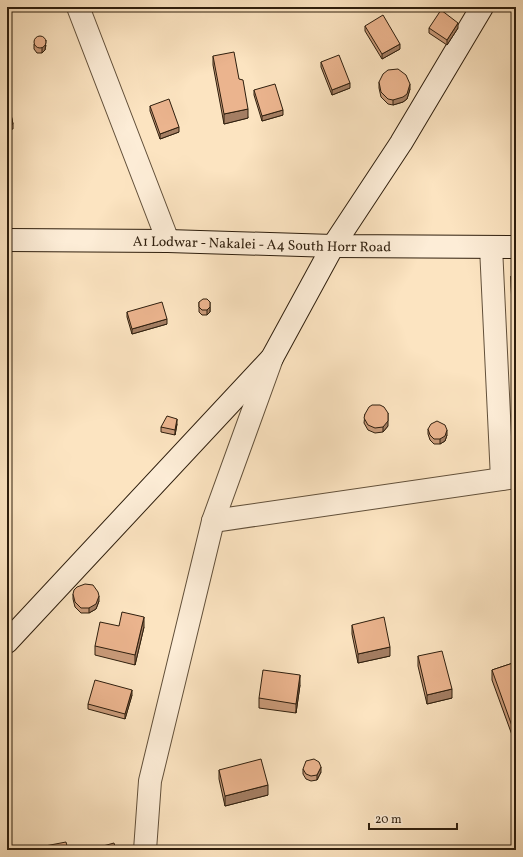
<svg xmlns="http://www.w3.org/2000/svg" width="523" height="857" font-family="Vollkorn,serif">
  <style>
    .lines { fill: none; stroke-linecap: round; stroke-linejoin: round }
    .street-casing { stroke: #62503a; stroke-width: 24 }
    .secondary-casing { stroke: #2e1e0d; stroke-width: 24 }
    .street { stroke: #fdedd7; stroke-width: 22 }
    .secondary { stroke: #fdedd7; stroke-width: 22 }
    .wall { fill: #ca9b7a; stroke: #2e1e0d }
    .shaded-wall { fill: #a47e63; stroke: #2e1e0d }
    .building { fill: #ebb48e; stroke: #2e1e0d }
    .labels { text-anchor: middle; stroke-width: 3; stroke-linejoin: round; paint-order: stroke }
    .street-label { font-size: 14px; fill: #2e1e0d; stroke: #fdedd7 }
  </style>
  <rect width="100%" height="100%" fill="#fce4c1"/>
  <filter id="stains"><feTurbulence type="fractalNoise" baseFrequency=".005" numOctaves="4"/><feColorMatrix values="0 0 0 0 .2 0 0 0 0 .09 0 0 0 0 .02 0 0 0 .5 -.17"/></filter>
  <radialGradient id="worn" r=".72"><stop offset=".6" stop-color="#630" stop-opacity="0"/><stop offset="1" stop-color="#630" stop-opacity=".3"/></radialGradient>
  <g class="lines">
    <g class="street-casing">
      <g id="street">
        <polyline points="78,7 168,241"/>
        <polyline points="491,247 502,479"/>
        <polyline points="213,521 516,477"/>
        <polyline points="145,850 150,781 213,521 272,358"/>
      </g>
    </g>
    <g class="secondary-casing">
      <g id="secondary">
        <path id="s1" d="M7 240 168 241 333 246 516 247"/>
        <polyline points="7,642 272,358 333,246 401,143 482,7"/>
      </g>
    </g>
    <use href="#street" class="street"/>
    <use href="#secondary" class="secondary"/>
  </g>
  <g class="wall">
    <polygon points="354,7 367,7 367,9 355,10"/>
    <polygon points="365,26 400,49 382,59 365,31"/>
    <polygon points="429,28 458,28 447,45 429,33"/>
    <polygon points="34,44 46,45 45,50 42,53 37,53 34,49"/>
    <polygon points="213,56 239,79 248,118 224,124 213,65"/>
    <polygon points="321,62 350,88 332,95 321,67"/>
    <polygon points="379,82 410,89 407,99 403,102 393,105 388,104 381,97 379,88"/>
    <polygon points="254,90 283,115 262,121 254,95"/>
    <polygon points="7,96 13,124 13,129 7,130"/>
    <polygon points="150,106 179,132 160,139 150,111"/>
    <polygon points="511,276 516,276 516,371 511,286"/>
    <polygon points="199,302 210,302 210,312 207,315 202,315 199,312"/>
    <polygon points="127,312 167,324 132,334 127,317"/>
    <polygon points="365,414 388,426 383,432 375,433 368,430 364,423"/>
    <polygon points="177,424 175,435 161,432 161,427"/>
    <polygon points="428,429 447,435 445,441 440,444 434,444 430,440 428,434"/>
    <polygon points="73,594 99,601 96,609 89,613 81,613 75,607 73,599"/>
    <polygon points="352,625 390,656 358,663 352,634"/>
    <polygon points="119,626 144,627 135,665 95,655 95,646"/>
    <polygon points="418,656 452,698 427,704 418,666"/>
    <polygon points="516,662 512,735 492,680 492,670"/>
    <polygon points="300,685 296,713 259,708 259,698"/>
    <polygon points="132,695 125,719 88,709 88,704"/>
    <polygon points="303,769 321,772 317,780 311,781 306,779 303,774"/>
    <polygon points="219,770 268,795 225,806 219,779"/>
  </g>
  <g class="shaded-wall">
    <polygon points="458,23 458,28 447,45 447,40"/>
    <polygon points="46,40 45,50 42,53 42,48"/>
    <polygon points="400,44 400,49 382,59 382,54"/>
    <polygon points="350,83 350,88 332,95 332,90"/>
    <polygon points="410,84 410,89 407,99 403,102 393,105 393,100"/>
    <polygon points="248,109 248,118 224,124 224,114"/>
    <polygon points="283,110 283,115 262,121 262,116"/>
    <polygon points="179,127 179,132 160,139 160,134"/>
    <polygon points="210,307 210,312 207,315 207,310"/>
    <polygon points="167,319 167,324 132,334 132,329"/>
    <polygon points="388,413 388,426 383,432 383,427"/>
    <polygon points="177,419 177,424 175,435 175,430"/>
    <polygon points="447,430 447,435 445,441 440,444 440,439"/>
    <polygon points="99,596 99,601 96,609 89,613 89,608"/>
    <polygon points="144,617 144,627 135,665 135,655"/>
    <polygon points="390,647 390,656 358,663 358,654"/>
    <polygon points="300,675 300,685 296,713 296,704"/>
    <polygon points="452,689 452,698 427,704 427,695"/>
    <polygon points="132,690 132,695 125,719 125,714"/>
    <polygon points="516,724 516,733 512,735 512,726"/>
    <polygon points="321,767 321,772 317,780 317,775"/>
    <polygon points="268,785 268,795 225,806 225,796"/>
  </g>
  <g class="building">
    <polygon points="441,10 458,23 447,40 429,28"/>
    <polygon points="383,15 400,44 382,54 365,26"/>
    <circle cx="40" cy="42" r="6"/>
    <polygon points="234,52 239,79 243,80 248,109 224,114 213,56"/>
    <polygon points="339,55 350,83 332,90 321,62"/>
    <polygon points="398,69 406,75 410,84 407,94 403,97 393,100 388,99 381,92 379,82 383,74 388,70"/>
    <polygon points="275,84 283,110 262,116 254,90"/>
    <polygon points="7,96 13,124 7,125"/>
    <polygon points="169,99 179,127 160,134 150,106"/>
    <polygon points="511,276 516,276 516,361"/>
    <polygon points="203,299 207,299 210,302 210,307 207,310 202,310 199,307 199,302"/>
    <polygon points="162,302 167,319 132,329 127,312"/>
    <polygon points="372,405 380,405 384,407 388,413 388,421 383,427 375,428 368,425 364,418 365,414 369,407"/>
    <polygon points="167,416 177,419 175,430 161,427"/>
    <polygon points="437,421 445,425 447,430 445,436 440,439 434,439 430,435 428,429 431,424"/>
    <polygon points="85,584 93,585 98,592 99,596 96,604 89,608 81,608 75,602 73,594 74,590 77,587"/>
    <polygon points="122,612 144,617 135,655 95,646 100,622 119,626"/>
    <polygon points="384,617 390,647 358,654 352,625"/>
    <polygon points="442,651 452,689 427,695 418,656"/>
    <polygon points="516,662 516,724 512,726 492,670"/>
    <polygon points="263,670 300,675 296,704 259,698"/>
    <polygon points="95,680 132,690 125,714 88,704"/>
    <polygon points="261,759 268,785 225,796 219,770"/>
    <polygon points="314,759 319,762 321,767 317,775 311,776 306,774 303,769 306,761"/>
    <polygon points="66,842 68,850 24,850"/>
    <polygon points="114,843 116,850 104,850 103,846"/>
    <polygon points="290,847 300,847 305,849 306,850 288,850"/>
  </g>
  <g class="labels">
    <g class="street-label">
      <text dy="5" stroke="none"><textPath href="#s1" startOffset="255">A1 Lodwar - Nakalei - A4 South Horr Road</textPath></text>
    </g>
  </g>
  <rect width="523" height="857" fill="none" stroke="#fce4c1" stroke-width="24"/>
  <rect x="8" y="8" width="507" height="841" fill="none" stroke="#2e1e0d" stroke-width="2"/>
  <rect x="12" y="12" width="499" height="833" fill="none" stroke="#2e1e0d"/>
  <path d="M369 823v6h88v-6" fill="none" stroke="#2e1e0d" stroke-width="2"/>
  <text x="375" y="823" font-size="12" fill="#2e1e0d" stroke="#fdedd7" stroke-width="3" paint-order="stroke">20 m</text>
  <rect width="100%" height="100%" filter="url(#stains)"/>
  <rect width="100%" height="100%" fill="url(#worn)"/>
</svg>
